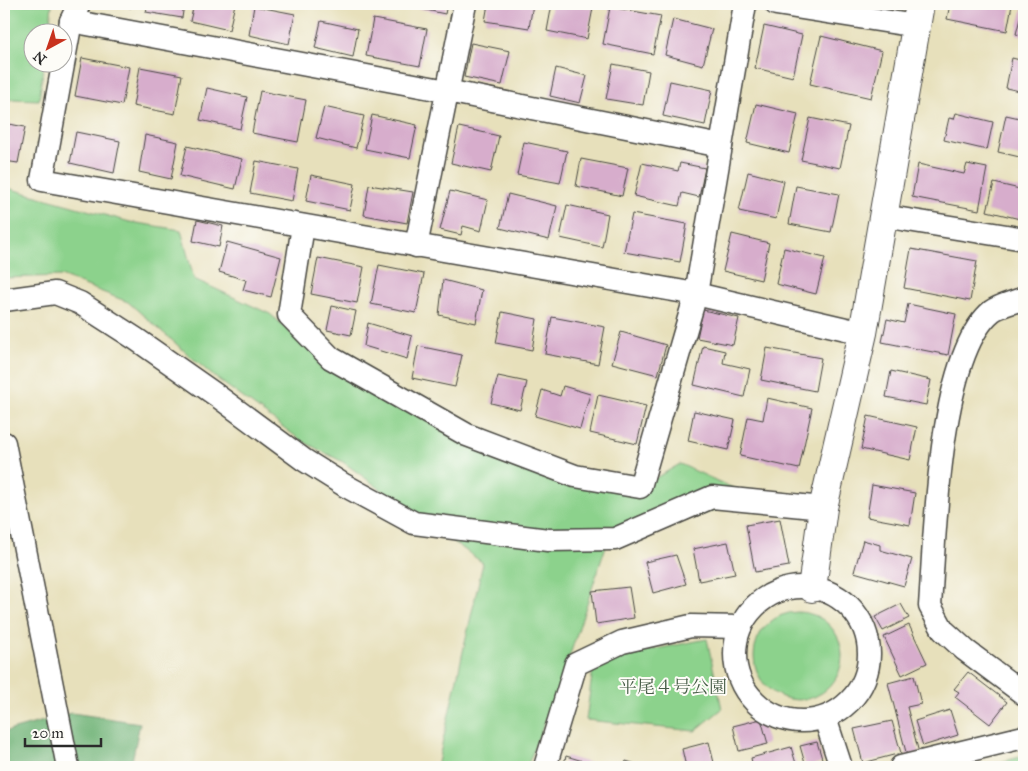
<svg xmlns="http://www.w3.org/2000/svg" width="1028" height="771" font-family="'IM FELL Great Primer','Noto Serif JP',serif">
  <style>
    .green { fill: #8cd28c; stroke: #5c7e5c }
    .forest { fill: #71b478; stroke: #4e7052 }
    .building { fill: #d7adcc }
    .lines { fill: none; stroke-linecap: round; stroke-linejoin: round }
    .minor-casing { stroke: #474641; stroke-width: 25 }
    .tertiary-casing { stroke: #474641; stroke-width: 30 }
    .minor { stroke: #fff; stroke-width: 22 }
    .tertiary { stroke: #fff; stroke-width: 28 }
    .labels { text-anchor: middle; stroke-width: 4; stroke-linejoin: round; paint-order: stroke }
    .park-label { font-size: 18px; fill: #485d48; stroke: #fdfcf7 }
  </style>
  <rect width="100%" height="100%" fill="#fdfcf7"/>
  <filter id="ink" filterUnits="userSpaceOnUse"><feTurbulence type="fractalNoise" baseFrequency=".02" numOctaves="2"/><feDisplacementMap in="SourceGraphic" scale="10" xChannelSelector="R" yChannelSelector="G"/><feConvolveMatrix kernelMatrix="1 2 1 2 8 2 1 2 1" color-interpolation-filters="sRGB"/></filter>
  <filter id="wash" filterUnits="userSpaceOnUse"><feTurbulence type="fractalNoise" baseFrequency=".0096" numOctaves="4" result="noise"/><feDisplacementMap in="SourceGraphic" scale="20" xChannelSelector="R" yChannelSelector="G"/><feGaussianBlur stdDeviation="1.12" result="paint"/><feColorMatrix in="noise" values="0 0 0 0 0 0 0 0 0 0 0 0 0 0 0 0 0 1.4 0 .05"/><feComposite in="paint" operator="in"/></filter>
  <g filter="url(#wash)">
    <rect width="100%" height="100%" fill="#e7e0bb"/>
    <g class="green">
      <polygon points="4,4 52,4 49,32 32,32 32,62 44,63 39,100 12,99 4,104"/>
      <polygon points="4,187 130,222 181,230 194,279 270,314 313,352 564,472 640,487 680,464 757,499 608,540 564,673 527,767 437,767 483,563 343,462 302,441 212,375 128,302 61,276 4,278"/>
      <circle cx="798" cy="656" r="44"/>
      <polygon points="707,639 722,709 695,731 586,720 594,661"/>
      <polygon points="1024,756 1024,767 981,767"/>
    </g>
    <polygon class="forest" points="72,713 140,723 132,761 145,767 4,767 4,732"/>
    <g id="blocks">
      <g class="building">
        <polygon points="115,4 132,4 131,8"/>
        <polygon points="148,4 184,4 182,18 146,12"/>
        <polygon points="194,4 235,4 229,30 190,21"/>
        <polygon points="398,4 447,4 445,14"/>
        <polygon points="488,4 533,4 529,28 485,21"/>
        <polygon points="552,4 573,4 593,8 587,39 547,31"/>
        <polygon points="950,4 1012,5 1007,31 947,19"/>
        <polygon points="254,6 295,14 289,44 249,35"/>
        <polygon points="610,7 661,16 653,54 603,44"/>
        <polygon points="1023,7 1024,8 1024,36 1016,34"/>
        <polygon points="373,19 427,29 420,66 366,56"/>
        <polygon points="673,19 712,29 703,65 665,55"/>
        <polygon points="321,21 358,29 353,57 315,48"/>
        <polygon points="764,26 802,35 793,77 755,68"/>
        <polygon points="821,36 882,51 871,98 810,84"/>
        <polygon points="471,43 510,51 502,85 464,77"/>
        <polygon points="82,58 129,67 122,105 75,96"/>
        <polygon points="1012,58 1024,61 1024,92 1006,88"/>
        <polygon points="613,64 649,71 643,105 606,99"/>
        <polygon points="140,67 182,75 175,114 133,106"/>
        <polygon points="556,68 587,76 580,103 550,96"/>
        <polygon points="670,81 712,90 705,125 663,116"/>
        <polygon points="207,88 247,97 240,129 200,120"/>
        <polygon points="260,91 306,100 298,142 252,133"/>
        <polygon points="756,104 798,114 789,153 747,143"/>
        <polygon points="324,107 364,116 356,148 316,138"/>
        <polygon points="956,113 993,122 987,150 944,140 949,118 954,119"/>
        <polygon points="372,115 417,125 410,158 365,149"/>
        <polygon points="1006,115 1024,119 1024,158 998,152"/>
        <polygon points="810,118 849,126 840,168 801,160"/>
        <polygon points="4,123 25,127 18,163 4,161"/>
        <polygon points="459,127 499,136 491,172 451,163"/>
        <polygon points="76,132 120,141 114,173 70,163"/>
        <polygon points="145,135 178,142 171,179 139,172"/>
        <polygon points="524,142 567,151 560,183 517,175"/>
        <polygon points="187,146 242,159 235,189 180,176"/>
        <polygon points="581,159 628,168 622,196 576,186"/>
        <polygon points="256,161 298,169 292,201 250,193"/>
        <polygon points="642,163 678,171 680,163 705,168 699,197 682,193 679,206 634,196"/>
        <polygon points="918,164 964,174 967,164 987,168 979,210 912,197"/>
        <polygon points="748,172 784,181 776,219 739,211"/>
        <polygon points="311,175 355,184 350,210 306,201"/>
        <polygon points="994,183 1024,190 1024,220 987,211"/>
        <polygon points="369,185 413,192 407,223 364,215"/>
        <polygon points="796,186 839,194 831,232 789,224"/>
        <polygon points="450,191 488,200 481,231 463,226 461,235 440,230"/>
        <polygon points="508,194 557,206 549,240 500,228"/>
        <polygon points="567,205 608,214 602,247 560,238"/>
        <polygon points="632,214 687,224 680,262 624,252"/>
        <polygon points="197,220 223,226 219,247 193,241"/>
        <polygon points="732,234 769,243 761,280 723,271"/>
        <polygon points="227,242 281,257 271,297 243,290 246,280 219,272"/>
        <polygon points="784,248 825,258 816,294 776,284"/>
        <polygon points="911,249 977,261 970,301 904,288"/>
        <polygon points="318,258 364,267 357,303 311,294"/>
        <polygon points="379,265 424,274 416,313 371,304"/>
        <polygon points="443,280 482,290 476,323 439,315"/>
        <polygon points="908,304 956,314 948,355 882,342 887,319 904,323"/>
        <polygon points="332,306 356,311 351,335 327,330"/>
        <polygon points="703,310 739,318 733,345 697,338"/>
        <polygon points="502,312 537,319 532,350 496,343"/>
        <polygon points="552,317 605,327 598,364 545,354"/>
        <polygon points="368,323 412,336 407,359 364,346"/>
        <polygon points="621,332 666,345 658,375 612,363"/>
        <polygon points="418,346 462,355 455,387 412,378"/>
        <polygon points="703,346 725,351 723,363 750,369 744,397 694,385"/>
        <polygon points="767,348 821,358 815,391 761,380"/>
        <polygon points="891,371 931,380 926,405 886,397"/>
        <polygon points="498,376 527,382 520,410 491,403"/>
        <polygon points="563,386 590,394 580,429 535,416 542,390 560,396"/>
        <polygon points="598,395 646,406 637,444 590,433"/>
        <polygon points="767,398 812,408 799,469 740,456 748,417 763,420"/>
        <polygon points="694,411 735,420 728,450 688,441"/>
        <polygon points="868,416 917,427 910,460 861,449"/>
        <polygon points="872,485 915,493 910,525 867,517"/>
        <polygon points="780,519 789,566 755,572 746,525"/>
        <polygon points="863,540 880,545 880,550 912,559 904,586 854,572"/>
        <polygon points="728,542 735,574 699,581 693,549"/>
        <polygon points="676,555 686,584 653,593 645,562"/>
        <polygon points="629,587 634,618 596,624 592,591"/>
        <polygon points="901,604 909,618 883,631 875,617"/>
        <polygon points="909,625 927,663 902,675 884,637"/>
        <polygon points="968,672 1007,702 990,724 955,697 959,692 954,689"/>
        <polygon points="914,676 921,704 907,707 919,753 907,756 888,683"/>
        <polygon points="950,710 958,735 923,746 915,721"/>
        <polygon points="761,719 768,744 739,751 733,726"/>
        <polygon points="892,721 901,753 863,763 854,729"/>
        <polygon points="709,742 715,767 686,767 682,749"/>
        <polygon points="817,742 823,762 806,767 800,746"/>
        <polygon points="791,747 797,767 753,767 751,758"/>
        <polygon points="566,756 603,767 563,767"/>
        <polygon points="626,761 646,767 624,767"/>
      </g>
    </g>
  </g>
  <g filter="url(#ink)">
    <use href="#blocks" fill-opacity="0" stroke="#474641" stroke-width="1"/>
    <g class="lines">
      <g class="minor-casing">
        <g id="minor">
          <polyline points="79,4 71,21 42,180 696,294 863,333"/>
          <polyline points="776,4 916,26"/>
          <polyline points="71,21 447,91 721,146"/>
          <polyline points="883,216 1024,239"/>
          <polyline points="303,226 289,315 331,358 467,435 575,476 640,487 696,294 745,4"/>
          <polyline points="416,246 465,4"/>
          <path d="M1024 298C1015 302 1000 305 992 311 938 355 935 537 930 606L943 630 965 650 1024 694"/>
          <polyline points="4,300 55,293 80,303 136,339 216,395 304,460 344,485 414,523 548,540 615,539 712,497 823,508"/>
          <polyline points="4,443 68,767"/>
          <circle cx="802" cy="654" r="67"/>
          <polyline points="825,718 841,767"/>
          <polyline points="545,767 576,664 622,642 691,626 740,627"/>
          <polyline points="901,767 1024,737"/>
        </g>
      </g>
      <g class="tertiary-casing">
        <polyline id="tertiary" points="812,588 823,508 863,333 920,4"/>
      </g>
      <use href="#minor" class="minor"/>
      <use href="#tertiary" class="tertiary"/>
    </g>
  </g>
  <g class="labels">
    <g class="park-label">
      <text x="673" y="693">平尾４号公園</text>
    </g>
  </g>
  <rect width="1028" height="771" fill="none" stroke="#fdfcf7" stroke-width="20"/>
  <g transform="translate(48 48) rotate(220)"><circle r="24" fill="#fdfcf7" stroke="#a9a8a5"/>
  <path d="M0-4L9 19L0 12L-9 19Z" fill="#c8321e"/>
  <text y="-8" font-size="14" font-weight="bold" text-anchor="middle" fill="#2b2b2b">N</text>
  </g>
  <path d="M25 738v8h76v-8" fill="none" stroke="#2b2b2b" stroke-width="2.5"/>
  <text x="32" y="738" font-size="15" fill="#2b2b2b" stroke="#fdfcf7" stroke-width="4" paint-order="stroke">20 m</text>
</svg>
